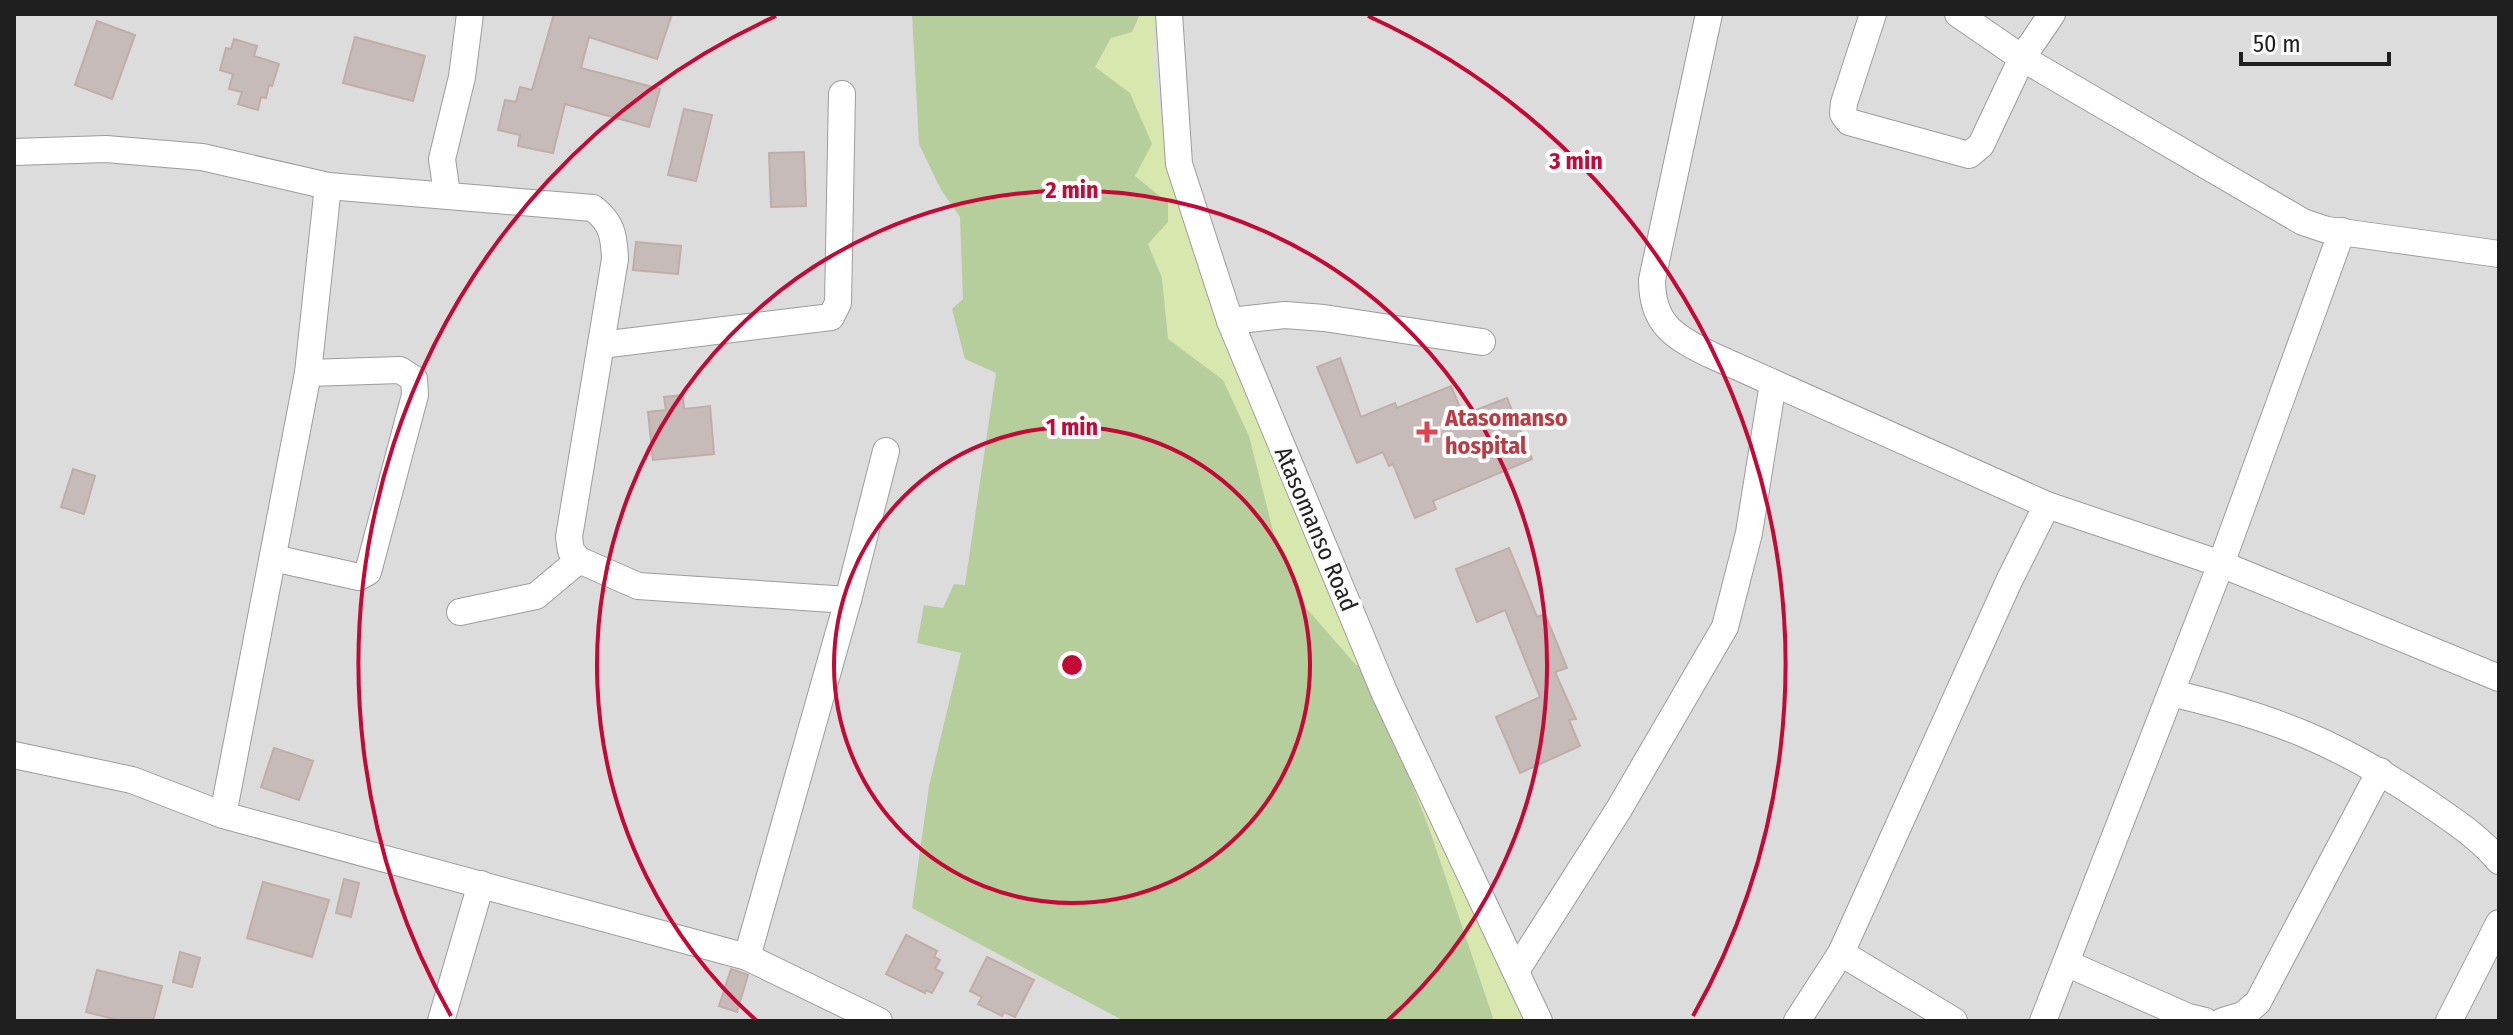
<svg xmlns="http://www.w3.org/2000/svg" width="2513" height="1035" font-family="'Fira Sans Condensed',sans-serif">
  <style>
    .residential { fill: #dddcdc }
    .grass { fill: #d8e7ae }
    .forest { fill: #b6cd9c }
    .building { fill: #c7bbb9; stroke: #c0ada8; stroke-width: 2 }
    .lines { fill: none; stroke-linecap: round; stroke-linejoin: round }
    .minor-casing { stroke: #9c9c9c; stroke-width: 28 }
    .minor { stroke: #fff; stroke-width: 26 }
    .ring { fill: none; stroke: #c40936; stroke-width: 4 }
    .health-dot { fill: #e0444e; stroke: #fff; stroke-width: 3 }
    .labels { text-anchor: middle; stroke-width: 8; stroke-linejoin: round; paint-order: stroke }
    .health-label { font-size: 24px; font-weight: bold; fill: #be3a42; stroke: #fff; text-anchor: start }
    .street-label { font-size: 24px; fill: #1f1f1f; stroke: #fff }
    .centre { fill: #c40936; stroke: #fff; stroke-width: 4 }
    .ring-label { font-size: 24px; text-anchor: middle; font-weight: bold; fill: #c40936; stroke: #fff; stroke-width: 8; stroke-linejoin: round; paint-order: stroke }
  </style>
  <rect width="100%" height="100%" fill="#efeae6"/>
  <rect class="residential" x="14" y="14" width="2485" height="1007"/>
  <path class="grass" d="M1140 14H1155C1155 34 1153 55 1155 74 1167 190 1219 319 1262 427 1342 629 1440 824 1533 1021H1494L1430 831 1366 666 1356 665 1307 609 1273 531 1249 436 1223 380 1168 339 1162 278 1148 243 1168 222 1150 187 1135 176 1095 67 1112 37 1132 32Z"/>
  <polygon class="forest" points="912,14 1140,14 1132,32 1111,38 1095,67 1130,93 1152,144 1135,176 1168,203 1168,222 1148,244 1162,278 1168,339 1223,380 1249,436 1273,531 1307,609 1356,665 1366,665 1430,831 1494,1021 1124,1021 912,908 929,786 961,653 917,643 924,605 943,608 954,584 965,585 996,373 965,359 952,309 963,299 960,217 940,188 919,144"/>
  <g class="building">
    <polygon points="554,14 672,14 657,59 589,37 581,68 660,89 649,127 565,104 553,153 518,146 520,135 498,130 505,100 516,102 520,87 532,90"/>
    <polygon points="97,21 135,35 112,99 75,85"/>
    <polygon points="355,37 425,56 413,101 343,83"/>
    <polygon points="234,39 257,46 254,56 279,64 272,86 269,85 266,98 261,97 258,110 238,104 242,92 229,89 233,74 220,70 226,48 231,49"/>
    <polygon points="684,109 712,115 696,181 668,175"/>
    <polygon points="804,152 806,206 771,207 769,153"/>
    <polygon points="636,242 681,246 678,274 633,270"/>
    <polygon points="1340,358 1361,417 1395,403 1397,408 1451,386 1463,415 1507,398 1532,459 1433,501 1436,509 1415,518 1393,464 1389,466 1383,452 1357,463 1317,367"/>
    <polygon points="683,395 684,409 710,406 714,454 653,460 648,412 666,410 664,397"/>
    <polygon points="73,469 95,476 84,514 61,507"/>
    <polygon points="1509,548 1537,617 1545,614 1567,668 1555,672 1576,719 1569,720 1580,746 1520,773 1496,717 1540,697 1505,610 1477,622 1456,569"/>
    <polygon points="274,748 313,761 299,800 261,787"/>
    <polygon points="344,879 359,883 351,917 336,913"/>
    <polygon points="263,882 329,900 312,957 247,938"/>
    <polygon points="906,935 937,951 934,957 940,960 935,969 943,973 932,993 926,990 925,993 886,974"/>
    <polygon points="180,952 200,958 192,987 173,982"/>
    <polygon points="987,957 1034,980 1015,1017 1004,1012 1002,1016 978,1004 982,997 970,991"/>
    <polygon points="731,969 748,975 737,1012 719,1006"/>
    <polygon points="97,970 162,986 153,1021 122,1021 86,1012"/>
  </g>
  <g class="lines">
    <g class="minor-casing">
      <g id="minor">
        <polyline points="1169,14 1179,164 1230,321 1385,694 1539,1021"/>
        <path d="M1709 14 1652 280C1652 324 1674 337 1711 355L2047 505"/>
        <polyline points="1873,14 1844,103 1843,114 1849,122 1969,155 1981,145 2022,58 2052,14"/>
        <polyline points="1958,14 2022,58 2303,222 2327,230 2499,254"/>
        <path d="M14 152 106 149 202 157 328 186 593 208C612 223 614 235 615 259L569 537 571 551 579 560 638 586 848 600"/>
        <polyline points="447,194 442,159 462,77 470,14"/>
        <polyline points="1230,321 1285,315 1324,318 1482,342"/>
        <polyline points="601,345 831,317 838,303 842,94"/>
        <polyline points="273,558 359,577 368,572 415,395 414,379 400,370 308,373"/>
        <polyline points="460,612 536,596 579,560"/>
        <path d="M2171 693C2274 717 2340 743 2428 803 2454 821 2479 837 2499 861"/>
        <polyline points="14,755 132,780 223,815 747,957 879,1021"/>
        <polyline points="223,815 308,373 328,186"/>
        <polyline points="1841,953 1954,1021"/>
        <polyline points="747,957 848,600 886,451"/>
        <polyline points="2066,963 2188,1017 2205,1021"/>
        <polyline points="1516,971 1619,809 1725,627 1749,533 1773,383"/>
        <polyline points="441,1021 481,884"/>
        <polyline points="1797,1021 1841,953 2009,581 2047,505 2221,564 2499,678"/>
        <polyline points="2043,1021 2221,564 2342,231"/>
        <polyline points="2223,1021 2243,1015 2258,1002 2380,771"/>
        <polyline points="2449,1021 2499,923"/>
      </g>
    </g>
    <use href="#minor" class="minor"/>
  </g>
  <g class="ring">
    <circle cx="1072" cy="665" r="238"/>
    <path d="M757 1021A475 475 0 1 1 1387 1021"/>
    <path d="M451 1016A713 713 0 0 1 776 16M1368 16A713 713 0 0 1 1693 1016"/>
  </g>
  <path class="health-dot" d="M1423 420h8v8h8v8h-8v8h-8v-8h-8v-8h8z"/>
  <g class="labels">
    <g class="health-label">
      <text x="1445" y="426">Atasomanso<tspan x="1445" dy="28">hospital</tspan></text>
    </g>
    <g class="street-label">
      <text transform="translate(1316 529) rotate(67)" y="8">Atasomanso Road</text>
    </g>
  </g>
  <circle cx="1072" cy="665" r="12" class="centre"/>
  <g class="ring-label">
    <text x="1576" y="169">3 min</text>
    <text x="1072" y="198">2 min</text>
    <text x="1072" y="435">1 min</text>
  </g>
  <rect width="2513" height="1035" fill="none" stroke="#1f1f1f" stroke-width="32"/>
  <path d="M2241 52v12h148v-12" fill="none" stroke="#1f1f1f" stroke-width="4"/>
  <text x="2253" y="52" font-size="24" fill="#1f1f1f" stroke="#ffffff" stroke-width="6" paint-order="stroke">50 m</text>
</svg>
